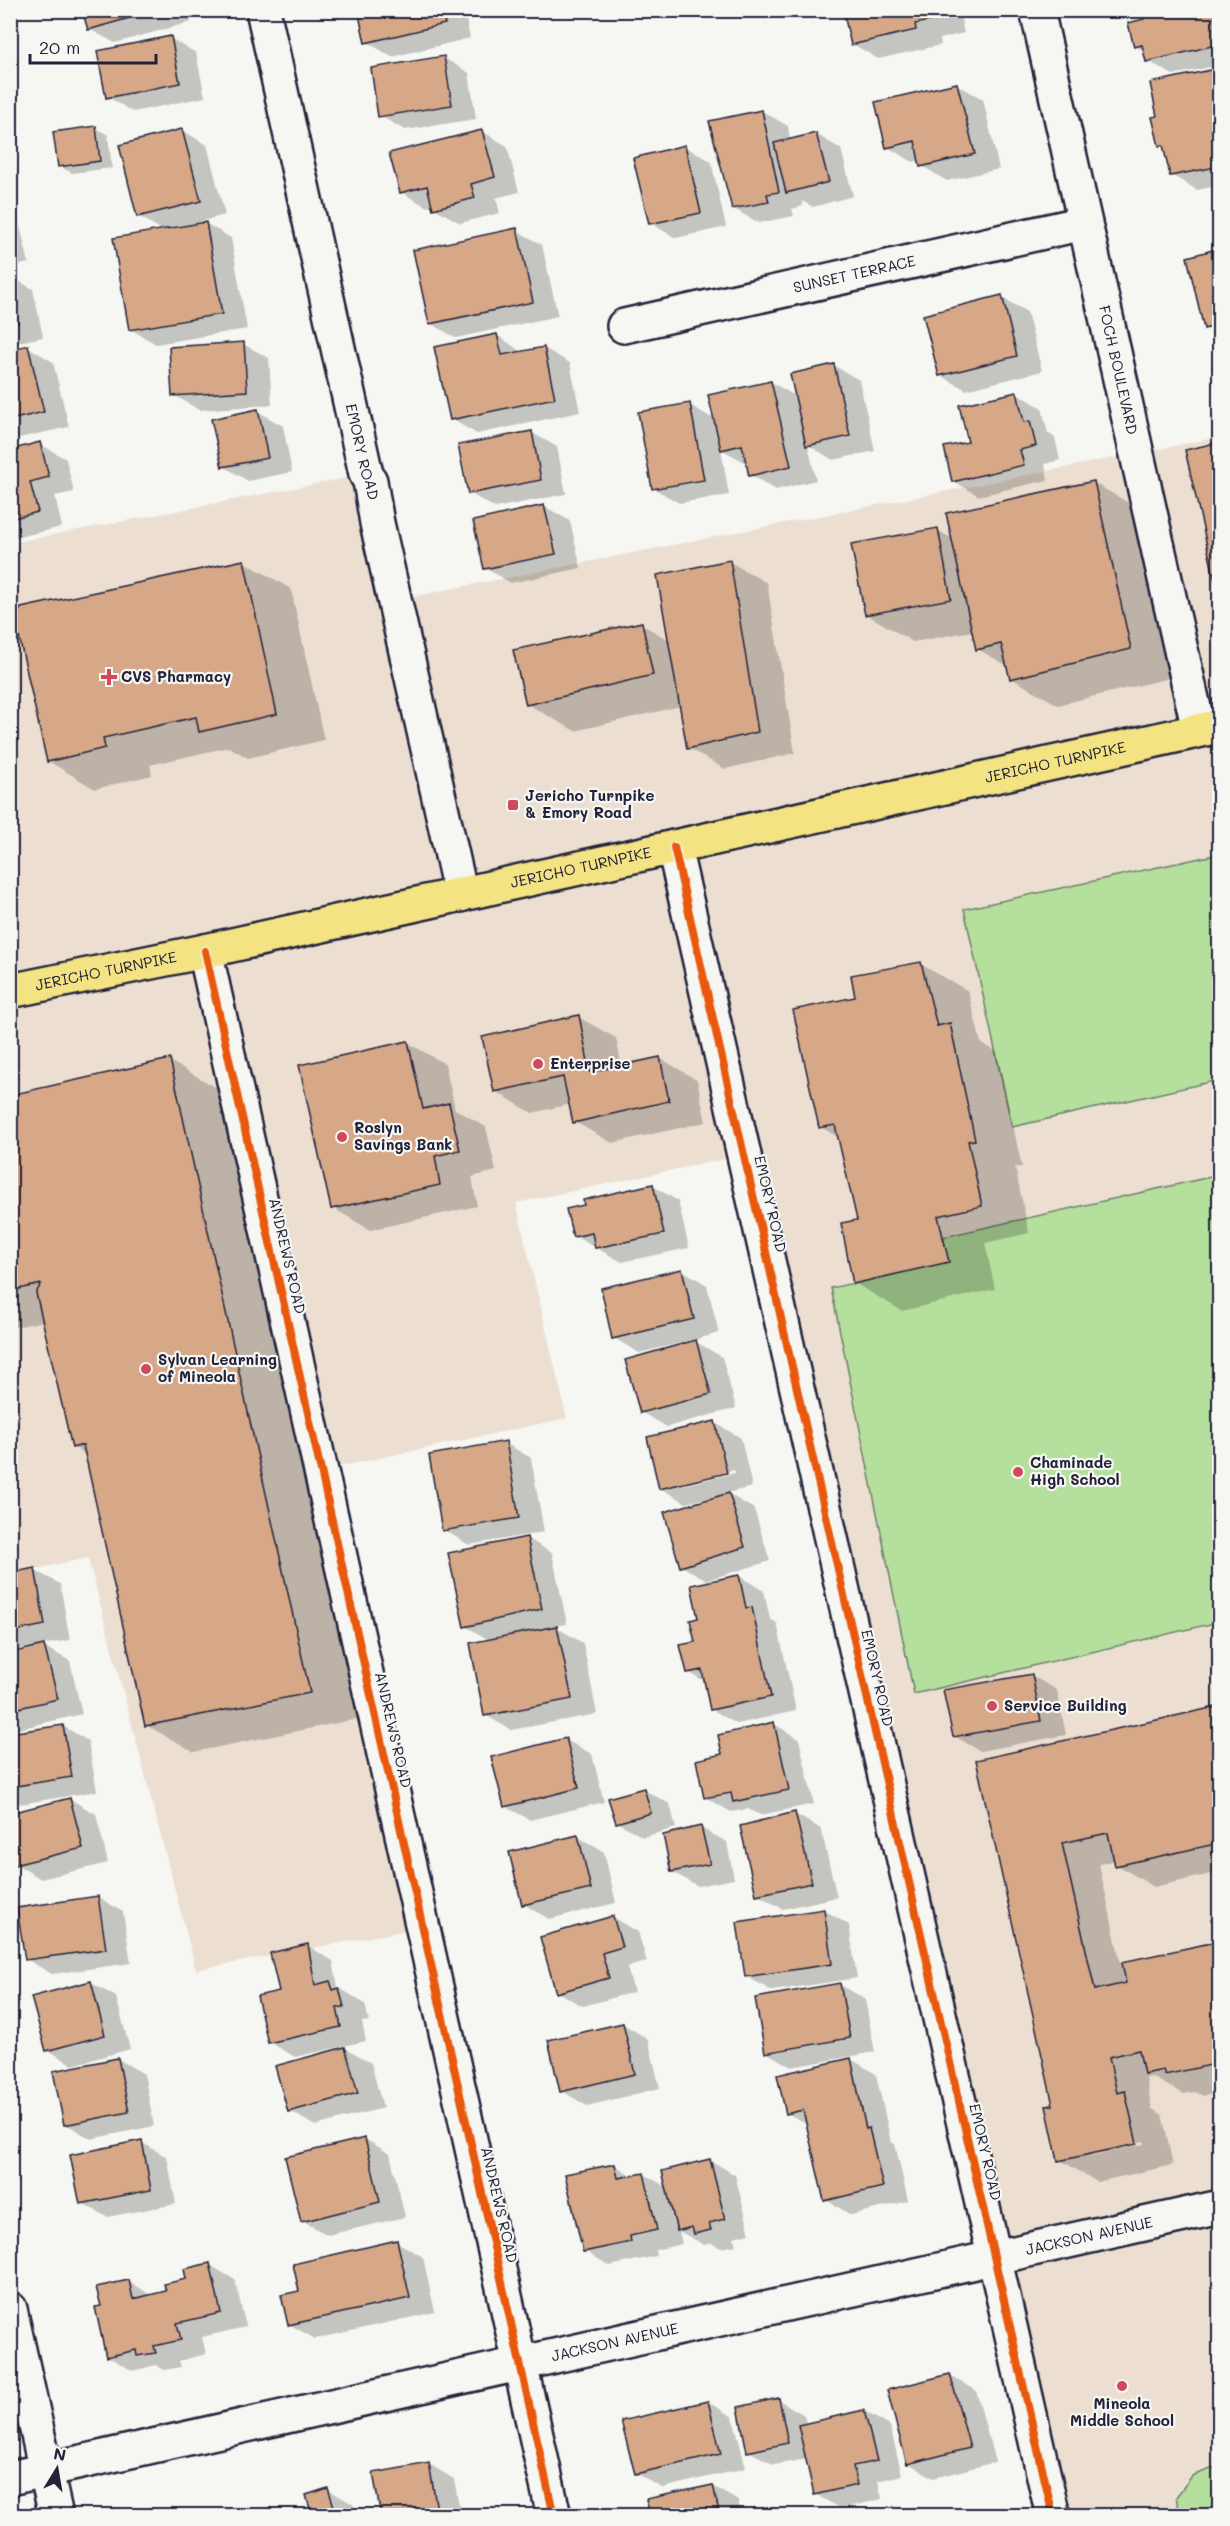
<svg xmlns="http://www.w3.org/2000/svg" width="1230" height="2526" font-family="Mali,sans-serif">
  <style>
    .built { fill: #ecdfd2 }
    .green { fill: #b5df9c; stroke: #6c806c; stroke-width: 1.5 }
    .shadow { fill: #0003; fill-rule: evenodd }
    .building { fill: #d6a888; stroke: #22223b; stroke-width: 1.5 }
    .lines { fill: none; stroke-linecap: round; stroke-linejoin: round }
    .street-casing { stroke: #22223b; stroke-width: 38 }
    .primary-casing { stroke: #22223b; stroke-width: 38 }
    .street { stroke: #f6f6f2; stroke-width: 33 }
    .primary { stroke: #f4e382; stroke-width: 33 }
    .cycleway-casing { stroke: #f6f6f2; stroke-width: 11 }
    .cycleway { stroke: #e8590c; stroke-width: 8 }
    .poi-dot { fill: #d1495b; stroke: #f6f6f2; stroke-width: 2 }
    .labels { text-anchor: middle; stroke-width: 4.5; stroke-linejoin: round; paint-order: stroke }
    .street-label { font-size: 15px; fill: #22223b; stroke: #f6f6f2 }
    .poi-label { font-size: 15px; font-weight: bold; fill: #22223b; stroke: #f6f6f2; text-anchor: start }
  </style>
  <rect width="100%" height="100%" fill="#f6f6f2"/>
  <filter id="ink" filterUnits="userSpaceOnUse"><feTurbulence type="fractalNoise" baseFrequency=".0167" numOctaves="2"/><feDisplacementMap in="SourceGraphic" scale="12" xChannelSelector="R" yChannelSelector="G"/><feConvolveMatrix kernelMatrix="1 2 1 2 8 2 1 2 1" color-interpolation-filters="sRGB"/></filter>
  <g filter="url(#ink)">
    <polygon class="built" points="1219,437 1219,2515 1053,2515 744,1155 516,1203 567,1418 323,1470 424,1927 196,1970 88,1558 11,1574 11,543 366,474 395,600"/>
    <g class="green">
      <polygon points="1219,854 1219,1080 1012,1127 964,909"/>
      <polygon points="1219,1175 1219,1622 914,1694 831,1288 948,1262 943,1237"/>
      <polygon points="1219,2466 1219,2515 1180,2515 1176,2497 1192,2476"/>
    </g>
    <g class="shadow">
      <polygon points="84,10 188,10 191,22 115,43 89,29"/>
      <polygon points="359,10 464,10 470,38 392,57 367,42"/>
      <polygon points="621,10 677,10 634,18"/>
      <polygon points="845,10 959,10 964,33 940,39 941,45 878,59 853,44"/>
      <polygon points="1143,10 1220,10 1220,65 1173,75 1148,61 1146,52 1135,46 1146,20"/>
      <polygon points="170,38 196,53 205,97 133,112 108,97"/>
      <polygon points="444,58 469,73 476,119 405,130 380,116"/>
      <polygon points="1220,70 1220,185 1197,190 1171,175 1165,148 1160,145"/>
      <polygon points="957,85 983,99 999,169 947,181 922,166 920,160 913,162 887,147"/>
      <polygon points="762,111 788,126 790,141 816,134 841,149 853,196 813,207 802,201 803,206 792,209 794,216 759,223 734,209 731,205 711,122"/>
      <polygon points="96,128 108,135 112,168 72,173 59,166"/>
      <polygon points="182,130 207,145 225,215 202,221 231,238 247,329 156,344 130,329 164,231 138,216"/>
      <polygon points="482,131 507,146 519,192 496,198 500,213 460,223 434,208 433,205 427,207 401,192"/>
      <polygon points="685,147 711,161 726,227 676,238 650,223"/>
      <polygon points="10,214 18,218 29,263 10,267"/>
      <polygon points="516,230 542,245 558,316 456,338 430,323"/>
      <polygon points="1220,250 1220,336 1206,328"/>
      <polygon points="10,276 33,289 43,337 10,344"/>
      <polygon points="1001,297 1027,312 1042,371 966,390 940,375"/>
      <polygon points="497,335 523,353 544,348 570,363 580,412 477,434 451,419"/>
      <polygon points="243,344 269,358 272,405 199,410 174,395"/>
      <polygon points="28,347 53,362 69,427 10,440 10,351"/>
      <polygon points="833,365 859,380 875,451 833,460 808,445 816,480 776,490 751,475 748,464 721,449 729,495 679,503 653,488 690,405 715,420 771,382 797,397"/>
      <polygon points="1217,366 1220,366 1220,379"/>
      <polygon points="1017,393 1042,408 1048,433 1055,438 1060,460 1045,464 1048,480 979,496 953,481 970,443"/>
      <polygon points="257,411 283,426 292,472 248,481 223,466"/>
      <polygon points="531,432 557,447 566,494 495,508 469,493"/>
      <polygon points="40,444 66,459 74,492 55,496 62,527 10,539 10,451"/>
      <polygon points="1094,483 1141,510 1178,676 1058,705 1011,678 1008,666 977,649 973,631 913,642 866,614 937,530 953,539"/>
      <polygon points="544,506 570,521 581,568 511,583 485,568"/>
      <polygon points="243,561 291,589 324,740 248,758 229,747 150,765 152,775 95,789 48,761"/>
      <polygon points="730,562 767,583 795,753 725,769 688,748 681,706 575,731 527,704 641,624 669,640"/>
      <polygon points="920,964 968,991 981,1043 997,1052 1022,1167 1015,1167 1029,1233 985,1243 995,1289 902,1311 854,1283 859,1221 839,1138 821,1127 857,998"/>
      <polygon points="578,1017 616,1038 622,1067 660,1058 697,1080 706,1122 612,1143 575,1122 571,1104 532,1113 495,1091"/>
      <polygon points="407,1042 445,1064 455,1109 486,1127 496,1171 472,1177 477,1206 370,1230 333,1208"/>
      <polygon points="170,1061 217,1088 357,1719 194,1752 146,1725 87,1456 73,1447 44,1321 10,1328 10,1096"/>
      <polygon points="653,1186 678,1201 689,1248 622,1262 574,1236"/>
      <polygon points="682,1270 707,1285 719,1333 693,1340 722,1357 736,1408 667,1427 641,1412 692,1343 692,1340 639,1353 614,1338"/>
      <path d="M715 1423 741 1438 752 1487 727 1493 754 1509 770 1561 707 1580 681 1566 715 1496 686 1503 660 1488ZM734 1470 735 1473 679 1486V1482Z"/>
      <polygon points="505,1443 531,1458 544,1532 469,1545 444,1530"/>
      <polygon points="527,1538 552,1553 567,1624 554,1626 583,1643 597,1714 511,1730 485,1715 491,1641 465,1626"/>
      <polygon points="34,1570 60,1584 70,1640 41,1645 70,1661 82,1714 10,1731 10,1655 36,1649 36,1646 10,1651 10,1574"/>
      <polygon points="739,1576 764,1591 770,1619 777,1623 796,1711 737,1724 711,1709 706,1682 688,1672 700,1619"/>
      <polygon points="1032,1676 1057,1690 1066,1735 980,1751 954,1736"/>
      <path d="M1220 1708V1872L1154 1887 1117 1865 1115 1860 1099 1864 1121 1964 1220 1942V2093L1203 2096 1195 2092 1183 2094 1152 2077 1146 2078 1152 2109 1162 2114 1173 2165 1097 2182 1060 2160 1055 2106 978 1761ZM1144 2141V2144L1089 2156V2153Z"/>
      <polygon points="774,1724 799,1739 814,1804 760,1815 748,1809 731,1812 705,1797 724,1755"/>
      <polygon points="63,1726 88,1741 97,1791 21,1804 10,1798 10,1735"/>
      <polygon points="566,1740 592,1754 604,1802 530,1820 505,1806"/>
      <polygon points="644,1790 670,1804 676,1828 643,1837 617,1822"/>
      <polygon points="70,1799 96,1814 108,1863 41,1879 16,1864"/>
      <polygon points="795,1814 821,1829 837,1897 783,1909 758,1895"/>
      <polygon points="701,1828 727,1842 734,1879 698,1886 672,1872"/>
      <polygon points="578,1837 604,1852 616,1903 549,1919 523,1904"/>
      <polygon points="98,1897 123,1912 131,1963 52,1974 26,1959"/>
      <polygon points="824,1910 849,1925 857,1978 772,1991 746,1976"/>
      <polygon points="613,1917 638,1932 647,1962 627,1967 634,1992 583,2006 557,1992"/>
      <polygon points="308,1946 333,1961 338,1987 365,2004 369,2021 362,2022 366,2041 295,2057 269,2042 281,1992"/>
      <polygon points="90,1982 116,1997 130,2049 73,2065 48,2050"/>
      <polygon points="839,1984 865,1999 875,2052 792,2067 766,2052"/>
      <polygon points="623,2024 648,2039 660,2088 587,2106 562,2091"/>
      <polygon points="344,2047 371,2063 383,2108 315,2126 290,2111"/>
      <polygon points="118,2059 144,2074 154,2126 91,2139 66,2124"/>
      <polygon points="851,2059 876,2074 891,2142 895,2144 908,2201 851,2215 826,2200 808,2125 787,2113"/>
      <polygon points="365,2139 390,2154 405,2217 328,2235 302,2221"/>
      <polygon points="141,2142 167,2157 176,2204 107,2217 82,2203"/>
      <polygon points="710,2160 735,2175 750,2233 734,2237 736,2245 721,2248 711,2243 704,2245 679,2231 682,2244 655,2250 656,2256 610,2266 585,2251 615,2165 634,2177 644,2174 668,2188"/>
      <polygon points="397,2242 423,2257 435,2312 315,2339 289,2324 301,2293"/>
      <polygon points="210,2265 235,2280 246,2327 202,2337 206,2354 179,2361 181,2367 164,2370 156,2365 133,2371 107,2356 103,2307 128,2281 153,2296 168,2292"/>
      <polygon points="950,2376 976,2390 995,2462 934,2478 908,2463"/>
      <polygon points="779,2400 804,2415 806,2424 864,2411 890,2426 902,2475 878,2481 882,2499 841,2509 815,2494 807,2459 774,2465 749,2451"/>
      <polygon points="708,2402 733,2417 746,2468 662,2488 636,2473"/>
      <polygon points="429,2464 454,2479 461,2516 382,2516"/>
      <polygon points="713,2486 738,2501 742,2516 651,2516"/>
      <polygon points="327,2489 353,2504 357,2516 314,2516"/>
    </g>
    <g class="building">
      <polygon points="82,10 157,10 88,30"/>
      <polygon points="358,10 442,10 445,24 365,43"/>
      <polygon points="843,10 938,10 940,19 915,24 916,30 851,45"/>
      <polygon points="1142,10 1214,10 1220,44 1146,62 1142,45 1134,47 1128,23 1144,19"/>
      <polygon points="171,36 180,83 106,98 97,51"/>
      <polygon points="444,56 452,105 378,117 371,68"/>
      <polygon points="1220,68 1220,156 1214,157 1216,167 1170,176 1163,145 1159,146 1152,117 1157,116 1150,83"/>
      <polygon points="957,83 975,154 920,167 915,141 886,148 875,102"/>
      <polygon points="762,110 779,192 767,194 769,202 732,209 709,121"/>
      <polygon points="96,126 100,161 58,167 53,132"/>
      <polygon points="182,129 201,201 137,217 119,145"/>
      <polygon points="482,130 495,177 471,184 475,198 433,209 427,186 400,193 389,153"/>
      <polygon points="816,133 829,182 786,193 774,143"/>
      <polygon points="685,145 701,213 649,224 633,158"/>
      <polygon points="206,222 222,314 129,330 113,238"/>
      <polygon points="517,228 533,302 429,324 413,250"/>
      <polygon points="1220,248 1220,325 1204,329 1187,257"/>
      <polygon points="10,284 18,323 10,325"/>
      <polygon points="1002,295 1017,356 939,376 923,315"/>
      <polygon points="497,334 502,355 544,347 555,398 450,420 434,347"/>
      <polygon points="244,342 247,391 172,396 169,347"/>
      <polygon points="28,345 44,412 10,420 10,350"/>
      <polygon points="834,364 850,436 806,446 790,374"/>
      <polygon points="771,381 791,466 749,476 742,445 721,450 708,395"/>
      <polygon points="1017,392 1024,422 1030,421 1036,446 1020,450 1024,465 952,482 944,447 968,442 959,405"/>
      <polygon points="690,403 704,480 652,489 638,412"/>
      <polygon points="258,409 268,458 222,467 211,419"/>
      <polygon points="532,431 541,480 468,494 458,445"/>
      <polygon points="40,442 49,477 30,482 38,512 10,519 10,450"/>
      <polygon points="1220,442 1220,602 1185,450"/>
      <polygon points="1094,481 1131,649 1010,679 1001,644 976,650 946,513"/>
      <polygon points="544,505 556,554 484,569 473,521"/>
      <polygon points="938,528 951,599 865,615 851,544"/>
      <polygon points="244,560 277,714 199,732 196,717 103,738 105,748 47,762 15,619 21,608"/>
      <polygon points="730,560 758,732 687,749 657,575"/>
      <polygon points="642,622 653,675 526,705 513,650"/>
      <polygon points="921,962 937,1026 950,1023 975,1140 968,1141 982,1206 938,1216 949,1262 853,1284 841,1223 857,1220 835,1125 819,1128 793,1010 855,997 851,975"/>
      <polygon points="579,1015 590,1072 660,1057 669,1101 573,1123 563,1077 494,1092 482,1037"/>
      <polygon points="408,1041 423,1109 449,1103 460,1150 435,1156 440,1185 331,1209 299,1065"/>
      <polygon points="170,1059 310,1693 145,1726 83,1445 72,1448 36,1293 41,1284 10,1291 10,1095"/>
      <polygon points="653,1184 664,1234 595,1248 592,1233 573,1237 566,1209 584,1205 583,1200"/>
      <polygon points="682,1269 694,1319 612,1339 601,1288"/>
      <polygon points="696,1340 711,1394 640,1413 625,1360"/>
      <polygon points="715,1421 727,1473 659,1489 647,1437"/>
      <polygon points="506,1441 519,1518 442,1531 429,1455"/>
      <polygon points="729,1493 745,1547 680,1567 664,1512"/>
      <polygon points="527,1537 542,1609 464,1627 448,1553"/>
      <polygon points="35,1568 45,1625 10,1632 10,1573"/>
      <polygon points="739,1575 746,1608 752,1607 771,1697 710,1710 702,1670 687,1673 680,1645 695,1642 690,1620 698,1618 691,1585"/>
      <polygon points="557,1626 572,1699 484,1716 470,1643"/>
      <polygon points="44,1645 58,1699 10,1710 10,1653"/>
      <polygon points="1032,1674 1041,1721 953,1737 943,1690"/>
      <polygon points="1220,1706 1220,1843 1115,1866 1108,1833 1062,1843 1095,1990 1126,1983 1122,1962 1220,1941 1220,2063 1165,2075 1163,2070 1144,2074 1139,2050 1109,2057 1117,2093 1125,2091 1137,2144 1058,2161 1046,2106 1053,2105 976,1760"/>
      <polygon points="774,1722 789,1790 733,1802 731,1793 704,1798 696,1760 722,1754 718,1735"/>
      <polygon points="63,1725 72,1777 10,1787 10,1733"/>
      <polygon points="566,1738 579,1788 504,1807 491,1757"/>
      <polygon points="644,1788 651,1813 616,1823 608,1798"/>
      <polygon points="70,1798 83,1848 14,1865 10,1850 10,1813"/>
      <polygon points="795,1812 812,1883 756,1895 740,1826"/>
      <polygon points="701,1826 710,1864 671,1872 663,1835"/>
      <polygon points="578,1835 591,1889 522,1905 509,1852"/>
      <polygon points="98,1896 106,1949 25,1960 17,1908"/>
      <polygon points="824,1909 832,1964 745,1977 737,1922"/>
      <polygon points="613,1916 622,1947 602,1953 609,1978 556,1993 540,1937"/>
      <polygon points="308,1944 315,1985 330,1981 333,1990 339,1988 344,2007 337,2008 341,2027 268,2043 257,1996 279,1991 270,1953"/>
      <polygon points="91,1981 105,2035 46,2051 31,1997"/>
      <polygon points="840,1983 850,2038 765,2053 755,1998"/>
      <polygon points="623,2023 635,2074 560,2092 548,2040"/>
      <polygon points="345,2047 358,2093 288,2112 275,2066"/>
      <polygon points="118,2058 129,2112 64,2125 53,2071"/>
      <polygon points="851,2058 866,2129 869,2128 883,2187 824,2201 803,2110 786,2114 777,2075"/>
      <polygon points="365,2138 380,2202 301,2222 285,2157"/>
      <polygon points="142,2140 151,2190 80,2204 70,2155"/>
      <polygon points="710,2159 725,2219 709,2223 711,2230 694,2234 692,2227 677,2231 662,2171"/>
      <polygon points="615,2164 618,2178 644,2173 657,2230 630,2236 631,2242 583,2252 565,2174"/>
      <polygon points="397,2240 410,2298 288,2325 281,2295 299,2291 293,2264"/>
      <polygon points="210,2263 221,2313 177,2323 181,2340 154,2346 156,2353 137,2356 136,2350 106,2357 95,2307 101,2306 96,2287 129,2280 133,2299 166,2291 164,2284 186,2279 184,2269"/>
      <polygon points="950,2374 970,2448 907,2464 887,2390"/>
      <polygon points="779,2398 788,2443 747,2452 738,2407"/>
      <polygon points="708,2401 721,2454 635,2474 621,2421"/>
      <polygon points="864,2410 877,2461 853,2466 857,2485 814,2495 798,2425"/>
      <polygon points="429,2463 438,2516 381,2516 373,2473"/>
      <polygon points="713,2485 720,2516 650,2516 646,2499"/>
      <polygon points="328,2488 337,2516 312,2516 306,2495"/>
    </g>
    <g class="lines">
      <g class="street-casing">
        <g id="street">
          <path id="s1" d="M263 10 366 474 370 481 377 523 461 895"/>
          <path id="s2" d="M1037 10 1199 730"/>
          <path id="s3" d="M624 326 1084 223"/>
          <polyline points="674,847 1053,2516"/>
          <polyline points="205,951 554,2516"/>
          <polyline points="10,2309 56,2516"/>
          <path id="s4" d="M10 2478 1220 2207"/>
        </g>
      </g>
      <g class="primary-casing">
        <g id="primary">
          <path id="s5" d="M10 991 205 951 1220 726"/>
        </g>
      </g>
      <use href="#street" class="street"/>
      <use href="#primary" class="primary"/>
      <g class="cycleway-casing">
        <g id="cycleway">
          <polyline points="674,847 1053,2516"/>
          <polyline points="205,951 554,2516"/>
        </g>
      </g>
      <use href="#cycleway" class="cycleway"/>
    </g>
  </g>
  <g class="poi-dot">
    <path d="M106 668h6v6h6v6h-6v6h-6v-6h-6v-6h6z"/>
    <rect x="507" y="799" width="12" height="12" rx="3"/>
    <circle cx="538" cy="1064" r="6"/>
    <circle cx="342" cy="1137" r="6"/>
    <circle cx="146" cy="1369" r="6"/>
    <circle cx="1018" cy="1472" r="6"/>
    <circle cx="992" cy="1706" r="6"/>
    <circle cx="1122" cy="2386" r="6"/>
  </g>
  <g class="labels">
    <g class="street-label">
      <text dy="5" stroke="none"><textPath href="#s3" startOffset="236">SUNSET TERRACE</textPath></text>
      <text dy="5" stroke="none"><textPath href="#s2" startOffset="369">FOCH BOULEVARD</textPath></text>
      <text dy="5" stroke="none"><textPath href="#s1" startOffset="453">EMORY ROAD</textPath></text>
      <text dy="5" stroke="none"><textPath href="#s5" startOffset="1070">JERICHO TURNPIKE</textPath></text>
      <text dy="5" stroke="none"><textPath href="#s5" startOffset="584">JERICHO TURNPIKE</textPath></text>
      <text dy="5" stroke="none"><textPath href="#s5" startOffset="98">JERICHO TURNPIKE</textPath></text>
      <text transform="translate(770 1204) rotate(77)" y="5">EMORY ROAD</text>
      <text transform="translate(287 1256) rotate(77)" y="5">ANDREWS ROAD</text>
      <text transform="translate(877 1678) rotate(77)" y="5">EMORY ROAD</text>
      <text transform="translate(393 1730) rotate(77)" y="5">ANDREWS ROAD</text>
      <text transform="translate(985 2152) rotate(77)" y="5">EMORY ROAD</text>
      <text transform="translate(499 2205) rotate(77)" y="5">ANDREWS ROAD</text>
      <text dy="5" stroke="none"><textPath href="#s4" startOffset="1106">JACKSON AVENUE</textPath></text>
      <text dy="5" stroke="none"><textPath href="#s4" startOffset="620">JACKSON AVENUE</textPath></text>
    </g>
    <g class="poi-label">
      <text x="121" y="682">CVS Pharmacy</text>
      <text x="525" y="801">Jericho Turnpike<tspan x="525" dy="17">&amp; Emory Road</tspan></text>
      <text x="550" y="1069">Enterprise</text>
      <text x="354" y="1133">Roslyn<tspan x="354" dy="17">Savings Bank</tspan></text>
      <text x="158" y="1365">Sylvan Learning<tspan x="158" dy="17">of Mineola</tspan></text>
      <text x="1030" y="1468">Chaminade<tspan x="1030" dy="17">High School</tspan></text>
      <text x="1004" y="1711">Service Building</text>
      <text x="1122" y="2409" text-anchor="middle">Mineola<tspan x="1122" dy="17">Middle School</tspan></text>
    </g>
  </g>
  <rect width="1230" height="2526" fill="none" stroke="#f6f6f2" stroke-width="36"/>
  <rect x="18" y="18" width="1194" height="2490" fill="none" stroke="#22223b" stroke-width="2" filter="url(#ink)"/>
  <g transform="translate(57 2469) rotate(11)" stroke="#f6f6f2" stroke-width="4.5" paint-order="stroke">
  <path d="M0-4.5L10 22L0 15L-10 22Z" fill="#22223b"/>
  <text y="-9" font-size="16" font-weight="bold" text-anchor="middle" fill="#22223b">N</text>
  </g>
  <path d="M30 54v9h126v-9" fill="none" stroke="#22223b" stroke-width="3"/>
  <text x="39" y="54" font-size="18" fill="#22223b" stroke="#f6f6f2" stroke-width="4.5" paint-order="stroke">20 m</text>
</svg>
